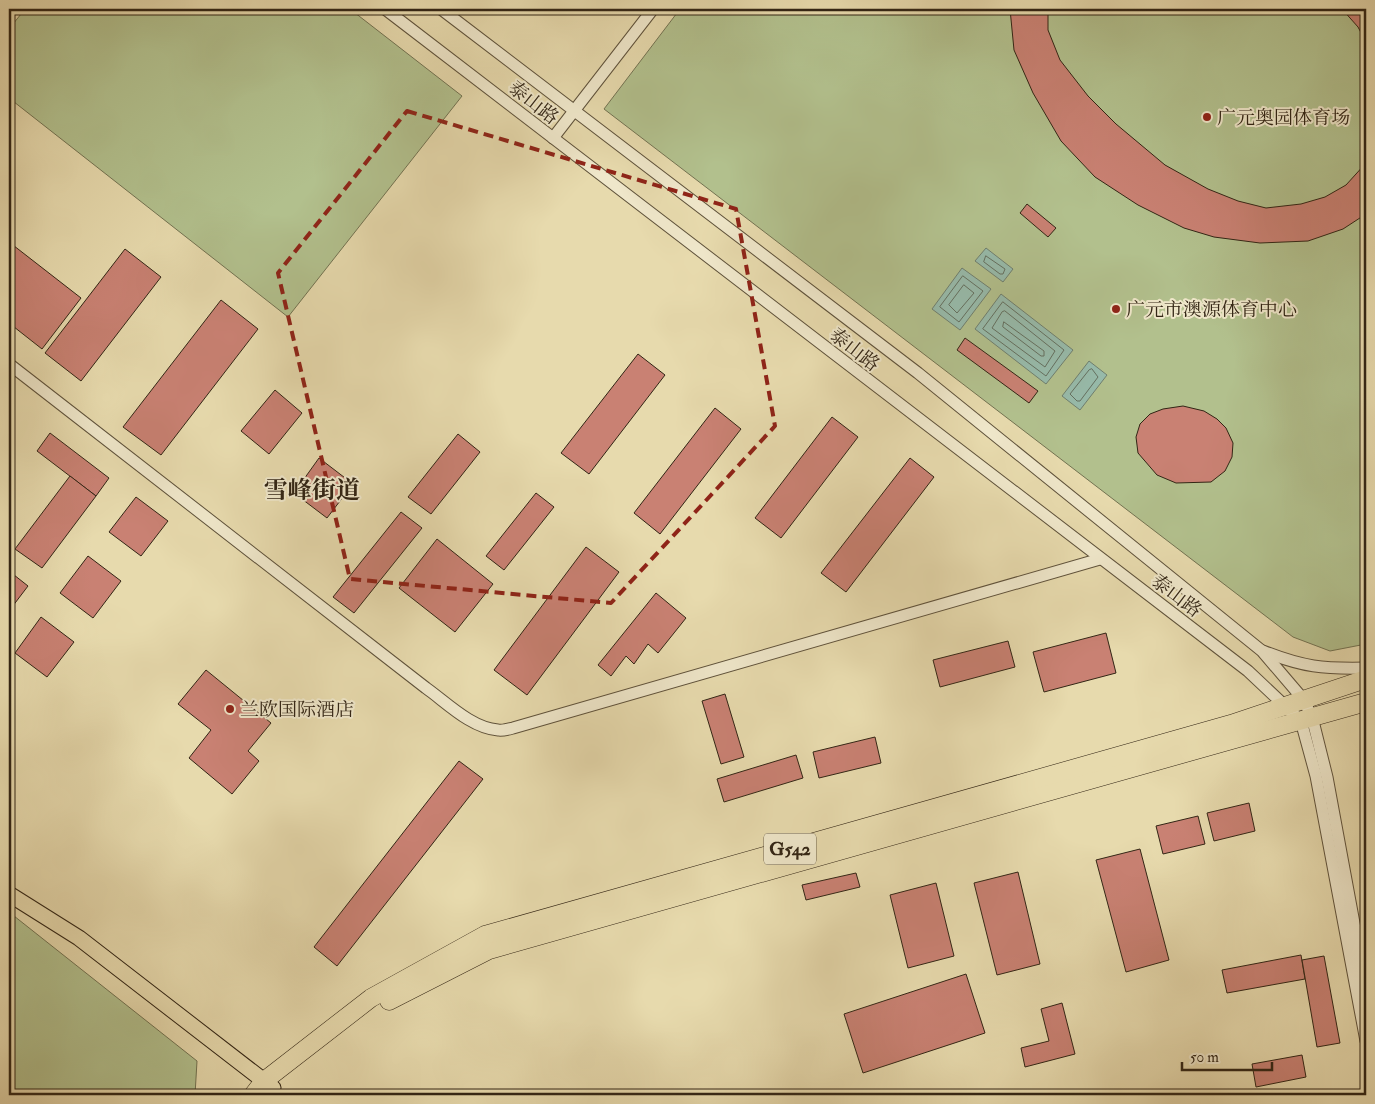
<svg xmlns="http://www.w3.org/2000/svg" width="1375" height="1104" font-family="'IM FELL Double Pica','Noto Serif SC',serif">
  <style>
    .green { fill: #b2c08d; stroke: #727251 }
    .water { fill: #97bbab; stroke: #6f7f6f }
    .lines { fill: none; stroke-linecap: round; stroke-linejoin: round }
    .shore { stroke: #647060; stroke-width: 1 }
    .building { fill: #c98173; stroke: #322515 }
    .minor-casing { stroke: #5f523b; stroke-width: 13 }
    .major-casing { stroke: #322515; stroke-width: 17 }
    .highway-casing { stroke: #322515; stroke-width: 19 }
    .minor { stroke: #efe7ca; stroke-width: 11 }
    .major { stroke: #e7daad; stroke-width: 15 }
    .highway { stroke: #e7daad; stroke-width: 18 }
    .marked { fill: none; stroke: #8f2418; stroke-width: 4; stroke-dasharray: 10 6; stroke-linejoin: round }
    .poi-dot { fill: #8f2418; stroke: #efe7ca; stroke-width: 2 }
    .labels { text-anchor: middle; stroke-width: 4; stroke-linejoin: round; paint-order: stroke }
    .shield { fill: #efe7ca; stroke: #6b5f4b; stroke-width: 1 }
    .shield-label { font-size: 18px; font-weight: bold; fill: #322515 }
    .street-label { font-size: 19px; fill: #322515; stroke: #efe7ca }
    .poi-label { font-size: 19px; fill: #322515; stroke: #efe7ca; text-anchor: start }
    .district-label { font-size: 24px; font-weight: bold; fill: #322515; stroke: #efe7ca }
  </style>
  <rect width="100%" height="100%" fill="#e7daad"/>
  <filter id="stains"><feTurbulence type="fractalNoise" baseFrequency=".004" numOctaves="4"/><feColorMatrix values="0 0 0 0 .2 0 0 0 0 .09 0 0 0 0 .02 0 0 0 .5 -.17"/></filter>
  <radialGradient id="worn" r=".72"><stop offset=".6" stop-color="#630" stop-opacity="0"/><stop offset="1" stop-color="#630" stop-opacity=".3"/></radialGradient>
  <g class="green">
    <polygon points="25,9 350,9 462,96 288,317 9,98 9,29"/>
    <polygon points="680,9 1366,9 1366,644 1330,651 1293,637 604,109"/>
    <polygon points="9,912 197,1061 195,1095 9,1095"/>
  </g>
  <g class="water">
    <polygon points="986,248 1013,269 1003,282 975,261"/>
    <polygon points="962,268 991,289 960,330 932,309"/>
    <polygon points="1001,294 1073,350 1046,384 975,329"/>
    <polygon points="1089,361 1107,375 1080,410 1062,396"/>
  </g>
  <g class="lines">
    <g class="shore">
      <polygon points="986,256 1005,269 1003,274 1000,274 984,262"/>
      <polygon points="963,276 983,291 959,322 940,307"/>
      <polygon points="964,285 974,293 957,313 949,305"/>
      <polygon points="1003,302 1064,350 1046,376 983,329"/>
      <polygon points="1005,311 1055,351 1045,367 992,328 1002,312"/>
      <polygon points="1004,322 1044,351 1044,356 1041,356 1003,327"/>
      <polygon points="1092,369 1098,377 1080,401 1077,401 1070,394 1089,370"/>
    </g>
  </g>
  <g class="building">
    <polygon points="1010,9 1048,9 1048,30 1060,60 1088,96 1116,124 1165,165 1208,189 1238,201 1266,208 1301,204 1325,197 1346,185 1366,163 1366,214 1343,229 1308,241 1260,243 1214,237 1184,228 1138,205 1095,177 1061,141 1033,93 1014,50"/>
    <polygon points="1342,9 1366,9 1366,42 1358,27"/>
    <polygon points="1027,204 1056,228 1048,237 1020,213"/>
    <polygon points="9,242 81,298 42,349 9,323"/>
    <polygon points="125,249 161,277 81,381 45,353"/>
    <polygon points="221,300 258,329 161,455 123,427"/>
    <polygon points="965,338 1038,391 1029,403 957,350"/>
    <polygon points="638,354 665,375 589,474 561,453"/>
    <polygon points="275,390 302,413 269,454 241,431"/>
    <polygon points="1183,406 1204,411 1217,419 1226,428 1233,443 1232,457 1225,471 1211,482 1176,483 1157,475 1138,453 1136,437 1140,424 1150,414 1163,409"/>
    <polygon points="715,408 741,429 660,534 634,513"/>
    <polygon points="832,417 858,437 781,538 755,518"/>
    <polygon points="50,433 109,478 96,496 37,451"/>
    <polygon points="458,434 480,452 431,514 408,497"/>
    <polygon points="319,458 353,484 327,518 294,493"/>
    <polygon points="910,458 934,477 846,592 821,573"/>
    <polygon points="70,476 96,496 42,568 15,549"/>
    <polygon points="536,493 554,507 504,570 486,556"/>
    <polygon points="136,497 168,521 141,556 109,532"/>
    <polygon points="401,512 422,528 354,613 333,597"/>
    <polygon points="437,539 493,584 455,632 399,588"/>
    <polygon points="586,547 619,572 527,695 494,670"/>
    <polygon points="88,556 121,581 93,618 60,593"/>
    <polygon points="9,571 28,586 9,611"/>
    <polygon points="656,593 686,618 658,653 648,644 634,664 626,656 611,676 598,665"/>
    <polygon points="41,617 74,642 47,677 15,653"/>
    <polygon points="1106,633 1116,673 1044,692 1033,652"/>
    <polygon points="1008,641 1015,667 940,687 933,660"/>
    <polygon points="206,670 271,723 248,751 259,761 232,794 189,758 211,730 178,704"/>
    <polygon points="725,694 744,757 721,764 702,701"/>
    <polygon points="875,737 881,763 819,778 813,752"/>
    <polygon points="796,755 803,778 724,802 717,779"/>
    <polygon points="459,761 483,779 337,966 314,947"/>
    <polygon points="1249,803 1255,831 1214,841 1207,813"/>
    <polygon points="1198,816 1205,844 1163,854 1156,826"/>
    <polygon points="1140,849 1169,960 1126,972 1096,860"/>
    <polygon points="1018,872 1040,964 997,975 974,883"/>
    <polygon points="856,873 860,887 806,900 802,885"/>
    <polygon points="936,883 954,956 908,968 890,895"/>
    <polygon points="1301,955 1305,979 1227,993 1222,970"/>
    <polygon points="1324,956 1340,1043 1317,1047 1302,960"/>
    <polygon points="966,974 985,1033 863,1073 844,1014"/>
    <polygon points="1062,1003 1075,1054 1025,1067 1021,1048 1049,1041 1041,1009"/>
    <polygon points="1302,1055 1306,1077 1256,1087 1252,1064"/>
  </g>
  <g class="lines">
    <g class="minor-casing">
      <g id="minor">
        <polyline points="385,9 1248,671 1301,721 1316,776 1366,1041"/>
        <polyline points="441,9 918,373 1262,651 1303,699 1312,717 1327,777 1366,988"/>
        <polyline points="553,138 653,9"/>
        <path d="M9 364 426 688C446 702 471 728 498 730 502 731 509 729 513 728L1100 559"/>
        <path d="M1263 651C1303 667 1323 669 1366 668"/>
      </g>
    </g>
    <g class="major-casing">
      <polyline id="major" points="9,894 79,938 273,1088"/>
    </g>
    <g class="highway-casing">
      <g id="highway">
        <polyline points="389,1001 489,950 1366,702"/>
        <polyline points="253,1095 264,1081 371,998 485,935 1231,724 1366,679"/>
      </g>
    </g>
    <use href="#minor" class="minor"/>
    <use href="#major" class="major"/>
    <use href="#highway" class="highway"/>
  </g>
  <path class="marked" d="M407 111 736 209 775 426 611 603 350 579 278 273Z"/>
  <g class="poi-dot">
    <circle cx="1207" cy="117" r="5"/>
    <circle cx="1116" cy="309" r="5"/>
    <circle cx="230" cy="709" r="5"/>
  </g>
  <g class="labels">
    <rect class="shield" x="764" y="833.5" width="52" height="31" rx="4"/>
    <g class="shield-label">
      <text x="790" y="855">G542</text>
    </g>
    <g class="street-label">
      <text transform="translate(534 102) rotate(38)" y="7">泰山路</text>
      <text transform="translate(855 349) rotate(38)" y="7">泰山路</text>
      <text transform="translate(1177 595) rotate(37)" y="7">泰山路</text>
    </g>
    <g class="poi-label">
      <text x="1217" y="124">广元奥园体育场</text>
      <text x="1126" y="316">广元市澳源体育中心</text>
      <text x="240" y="716">兰欧国际酒店</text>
    </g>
    <g class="district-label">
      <text x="312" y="498">雪峰街道</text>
    </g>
  </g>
  <rect width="1375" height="1104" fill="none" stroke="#e7daad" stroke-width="30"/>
  <rect x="10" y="10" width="1355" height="1084" fill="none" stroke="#322515" stroke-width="2.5"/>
  <rect x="15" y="15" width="1345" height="1074" fill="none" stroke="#322515"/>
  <path d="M1182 1062v8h90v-8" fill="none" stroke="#322515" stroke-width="2.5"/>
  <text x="1190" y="1062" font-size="15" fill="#322515" stroke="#efe7ca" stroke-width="4" paint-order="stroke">50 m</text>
  <rect width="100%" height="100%" filter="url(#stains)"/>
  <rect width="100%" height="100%" fill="url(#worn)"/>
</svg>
